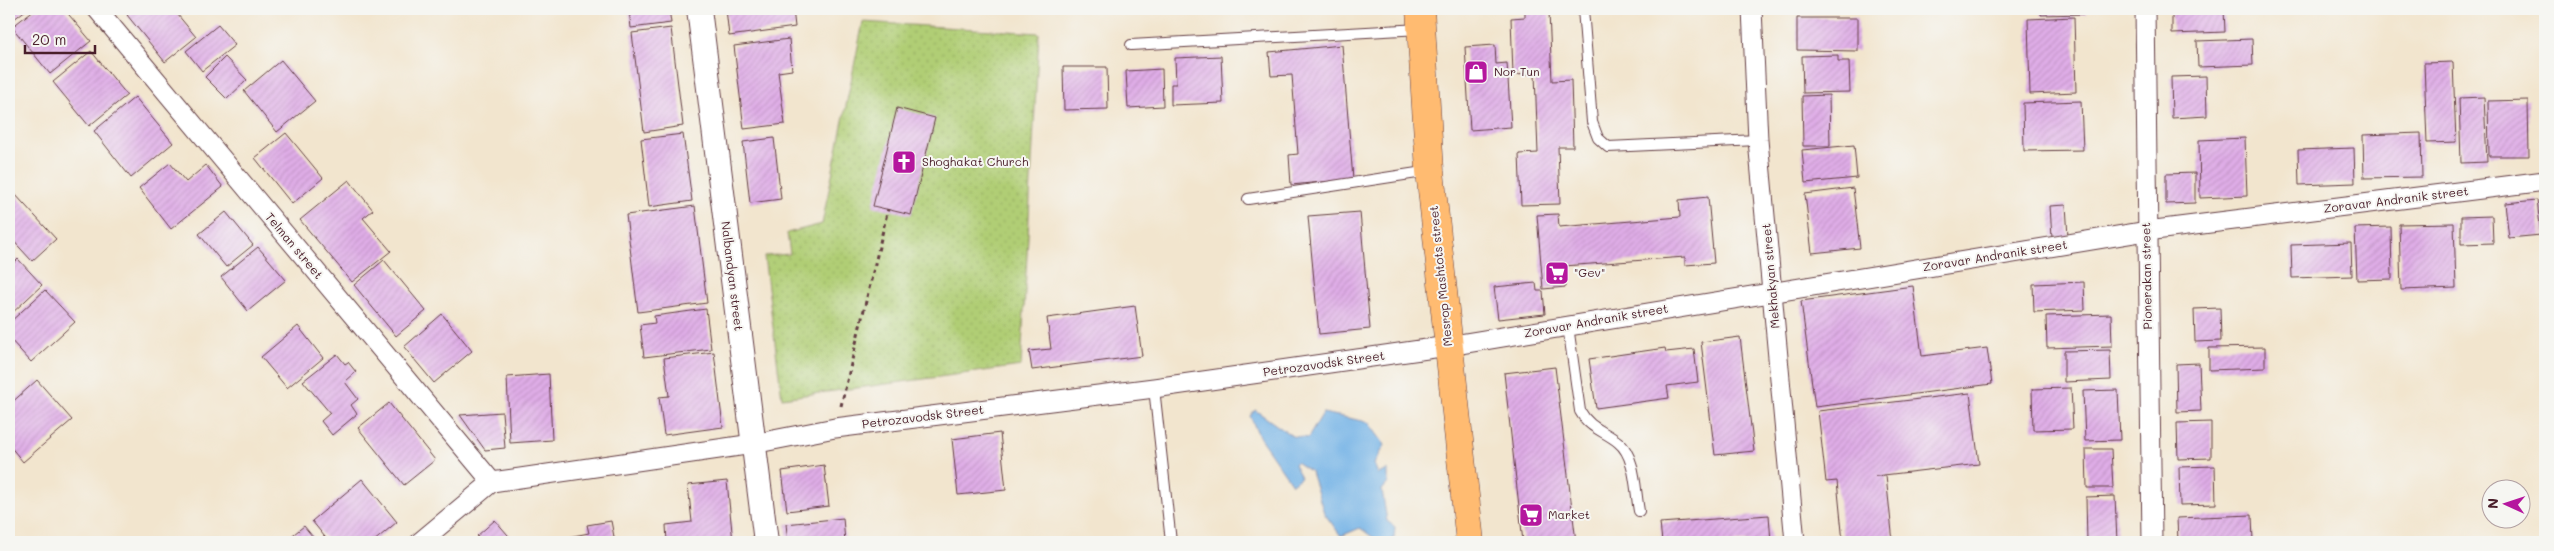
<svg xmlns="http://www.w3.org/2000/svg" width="2554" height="551" font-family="Mali,sans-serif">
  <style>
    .grass { fill: url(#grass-dots); stroke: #7d7650 }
    .water { fill: #73b2e6; stroke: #5e6888 }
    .building { fill: url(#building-hatch) }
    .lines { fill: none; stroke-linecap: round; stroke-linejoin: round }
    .service-casing { stroke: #633d43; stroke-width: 12 }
    .minor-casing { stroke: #633d43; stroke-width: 21 }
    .tertiary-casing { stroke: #633d43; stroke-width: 26 }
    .primary-casing { stroke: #633d43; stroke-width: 29 }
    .path { stroke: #633d43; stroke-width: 3; stroke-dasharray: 4 4; stroke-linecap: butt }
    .service { stroke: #fff; stroke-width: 10 }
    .minor { stroke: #fff; stroke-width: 19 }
    .tertiary { stroke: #fff; stroke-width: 24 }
    .primary { stroke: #ffbb71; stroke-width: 28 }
    .labels { text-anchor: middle; stroke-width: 4; stroke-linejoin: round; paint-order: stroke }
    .poi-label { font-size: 12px; fill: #4a1f2b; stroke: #f6f6f2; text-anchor: start }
    .street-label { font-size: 12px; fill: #4a1f2b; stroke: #f6f6f2 }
  </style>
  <defs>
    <pattern id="grass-dots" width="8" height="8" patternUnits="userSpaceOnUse" patternTransform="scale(1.25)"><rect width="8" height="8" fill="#b0ce75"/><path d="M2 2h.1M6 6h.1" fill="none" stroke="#99b065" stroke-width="1.8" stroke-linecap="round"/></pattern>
    <pattern id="building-hatch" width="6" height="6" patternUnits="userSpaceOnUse" patternTransform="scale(1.25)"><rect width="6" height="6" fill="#dfade7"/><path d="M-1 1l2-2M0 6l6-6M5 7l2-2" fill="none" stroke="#c194c6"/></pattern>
  </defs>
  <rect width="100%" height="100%" fill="#f6f6f2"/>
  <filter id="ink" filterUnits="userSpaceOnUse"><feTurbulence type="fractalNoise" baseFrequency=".02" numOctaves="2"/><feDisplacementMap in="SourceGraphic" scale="10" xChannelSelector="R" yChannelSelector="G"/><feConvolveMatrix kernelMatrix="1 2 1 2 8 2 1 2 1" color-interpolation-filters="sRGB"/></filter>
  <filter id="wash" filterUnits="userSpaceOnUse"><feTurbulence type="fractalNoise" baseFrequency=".0096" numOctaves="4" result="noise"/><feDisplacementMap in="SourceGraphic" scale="20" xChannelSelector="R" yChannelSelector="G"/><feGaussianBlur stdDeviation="1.12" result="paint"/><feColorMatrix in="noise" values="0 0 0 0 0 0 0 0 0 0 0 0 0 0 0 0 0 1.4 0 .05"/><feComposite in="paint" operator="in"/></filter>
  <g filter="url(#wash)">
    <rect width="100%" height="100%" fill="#f2e5ce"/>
    <polygon class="grass" points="863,22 1039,33 1021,366 782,398 764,256 790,254 787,233 822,224"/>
    <path class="water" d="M1255 410 1292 436 1308 438 1323 413 1368 422 1385 445 1374 464 1378 474 1388 470V483L1382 490 1387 521 1395 527 1394 539C1380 546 1372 536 1360 528L1341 536 1324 513 1311 472 1296 462 1294 464 1301 477 1292 484 1260 438 1250 416Z"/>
    <g id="blocks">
      <g class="building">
        <polygon points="9,9 27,9 9,23"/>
        <polygon points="35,9 64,9 91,41 50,74 12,27"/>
        <polygon points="135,9 173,9 196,37 165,62 127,15"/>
        <polygon points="629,9 669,9 671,23 631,28"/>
        <polygon points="726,9 793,9 795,27 729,36"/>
        <polygon points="1525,9 1561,9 1561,12 1549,12 1552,81 1571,80 1573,147 1558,147 1560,204 1521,205 1519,154 1538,153 1535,74 1513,75 1511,18 1525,17"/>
        <polygon points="2041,9 2086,9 2086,14 2041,15"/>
        <polygon points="2172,9 2224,9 2225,32 2172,34"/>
        <polygon points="2074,17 2076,92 2030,94 2028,19"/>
        <polygon points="1797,18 1858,18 1858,51 1797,50"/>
        <polygon points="218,25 235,45 202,71 186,51"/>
        <polygon points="671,28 683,126 644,132 632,33"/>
        <polygon points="789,39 792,70 778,72 785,124 744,129 734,46"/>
        <polygon points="2252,39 2253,65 2198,67 2197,41"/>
        <polygon points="1342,45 1353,179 1291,185 1289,155 1298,154 1292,75 1271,76 1269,52"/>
        <polygon points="1495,45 1496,64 1507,63 1511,127 1470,130 1465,47"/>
        <polygon points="91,51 127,95 89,126 53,82"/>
        <polygon points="1838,55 1838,61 1849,61 1850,92 1803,93 1802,56"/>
        <polygon points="1221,56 1223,103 1171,105 1171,84 1176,84 1175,58"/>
        <polygon points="225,57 247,80 227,99 205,77"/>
        <polygon points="281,60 315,101 277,132 244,91"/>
        <polygon points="2453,62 2456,142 2427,143 2424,63"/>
        <polygon points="1063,67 1107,67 1108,109 1064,110"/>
        <polygon points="1162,69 1163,106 1128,108 1126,71"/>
        <polygon points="2206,76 2207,116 2172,118 2171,77"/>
        <polygon points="1829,95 1830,146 1803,146 1802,96"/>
        <polygon points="135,97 173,143 131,178 94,131"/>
        <polygon points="2484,97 2487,162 2461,163 2459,98"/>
        <polygon points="2528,100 2529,156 2489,156 2488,101"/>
        <polygon points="2081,101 2083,150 2024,151 2023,103"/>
        <polygon points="897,108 935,118 911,215 873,206"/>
        <polygon points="286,133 323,178 292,204 255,158"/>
        <polygon points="2421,133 2422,177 2364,178 2363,135"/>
        <polygon points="683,134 692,201 649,207 641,139"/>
        <polygon points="774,138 781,199 750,203 743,142"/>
        <polygon points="2245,138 2247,196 2200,198 2199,140"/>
        <polygon points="1854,145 1857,178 1805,183 1802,150"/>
        <polygon points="2354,148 2355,183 2299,185 2298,150"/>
        <polygon points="170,163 186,182 206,165 223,187 171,229 139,188"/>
        <polygon points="2195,173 2195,203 2166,204 2166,174"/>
        <polygon points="349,180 373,210 363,218 391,251 352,282 300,220"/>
        <polygon points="1853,188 1860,248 1812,253 1805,194"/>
        <polygon points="14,193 56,239 32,261 9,236 9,197"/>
        <polygon points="1708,197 1714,263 1685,265 1685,257 1564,266 1566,287 1543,289 1537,215 1558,214 1559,227 1680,217 1679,200"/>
        <polygon points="2537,200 2541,235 2509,238 2505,203"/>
        <polygon points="2541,204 2545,204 2545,236 2544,236"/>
        <polygon points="2066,205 2068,237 2052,238 2050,206"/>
        <polygon points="695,206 707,303 638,312 626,215"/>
        <polygon points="226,212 253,245 226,267 199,234"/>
        <polygon points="1360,212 1370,329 1319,334 1308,216"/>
        <polygon points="2492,216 2493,243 2461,244 2461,217"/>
        <polygon points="2454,223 2456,288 2401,290 2399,224"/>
        <polygon points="2391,227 2392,279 2357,280 2355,228"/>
        <polygon points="2351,243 2352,276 2292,278 2291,245"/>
        <polygon points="258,247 286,280 248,311 221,277"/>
        <polygon points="18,259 42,285 9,316 9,268"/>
        <polygon points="384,260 426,311 396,336 354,285"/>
        <polygon points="2084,282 2085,310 2034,312 2033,284"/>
        <polygon points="1536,283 1537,291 1543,291 1545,314 1498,319 1494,287"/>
        <polygon points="1913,286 1922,356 1987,348 1992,384 1815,407 1801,301"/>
        <polygon points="45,290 75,322 31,362 9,338 9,323"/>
        <polygon points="1135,306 1142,356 1032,370 1029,351 1051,349 1047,318"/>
        <polygon points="2220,308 2221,341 2195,342 2194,309"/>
        <polygon points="706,309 711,349 644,357 640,325 655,323 654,316"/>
        <polygon points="442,314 472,351 434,383 404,347"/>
        <polygon points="2111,314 2112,346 2047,348 2046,316"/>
        <polygon points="298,326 323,358 287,388 261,357"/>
        <polygon points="1740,337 1754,451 1715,455 1701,342"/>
        <polygon points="2265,347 2265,368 2209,370 2209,348"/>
        <polygon points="1665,348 1666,352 1694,349 1698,382 1667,386 1669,398 1596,408 1589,359"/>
        <polygon points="2110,350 2111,380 2064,382 2064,351"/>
        <polygon points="714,352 723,427 664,435 659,397 669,396 664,358"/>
        <polygon points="337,354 345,364 348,362 356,372 345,382 358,399 351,405 357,414 332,435 321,421 330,413 303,381"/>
        <polygon points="2199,363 2201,411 2177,412 2176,364"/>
        <polygon points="1555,367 1576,542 1523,542 1504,373"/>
        <polygon points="549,374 552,440 510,443 507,377"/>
        <polygon points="37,380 72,420 23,462 9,445 9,405"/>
        <polygon points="2071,388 2073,429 2033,430 2032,389"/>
        <polygon points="2118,390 2120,440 2085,441 2083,391"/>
        <polygon points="1970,393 1979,464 1875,476 1886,476 1893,542 1843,542 1837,481 1826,482 1818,411"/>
        <polygon points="389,403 435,460 404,485 358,428"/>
        <polygon points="502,412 505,448 485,450 460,415"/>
        <polygon points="2211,422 2211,458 2178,459 2177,423"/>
        <polygon points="1000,433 1006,490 958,495 952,439"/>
        <polygon points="2086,449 2111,449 2113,488 2087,488"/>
        <polygon points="824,465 829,506 787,511 782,471"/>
        <polygon points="2215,466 2216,504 2180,505 2179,467"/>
        <polygon points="362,479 397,522 373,542 329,542 312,521"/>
        <polygon points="727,481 733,542 667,542 666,525 692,522 688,485"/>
        <polygon points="2115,496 2117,542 2087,542 2086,497"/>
        <polygon points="1769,515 1771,542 1662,542 1660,523"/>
        <polygon points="2252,515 2253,542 2178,542 2177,518"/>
        <polygon points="843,518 845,542 788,542 786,524"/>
        <polygon points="495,520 514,542 483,542 477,536"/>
        <polygon points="611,521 615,542 564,542 563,538 589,533 587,525"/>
        <polygon points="304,526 317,542 284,542"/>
      </g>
    </g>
  </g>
  <g filter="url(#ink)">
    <use href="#blocks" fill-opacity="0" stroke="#633d43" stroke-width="1"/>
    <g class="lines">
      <g class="service-casing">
        <g id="service">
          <polyline points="1583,9 1592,122 1598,138 1608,147 1758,140"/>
          <polyline points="1131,45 1420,29"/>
          <polyline points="1248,199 1430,171"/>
          <path d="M1568 326 1580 411C1590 429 1603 430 1618 442 1636 456 1635 490 1639 511"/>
          <polyline points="1154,388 1171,542"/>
        </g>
      </g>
      <g class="minor-casing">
        <g id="minor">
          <polyline points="97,9 492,482"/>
          <polyline points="1752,9 1758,140 1795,542"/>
          <polyline points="2145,9 2152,542"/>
          <polyline points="420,542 492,482 753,444 835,428 1154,388 1448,346 2147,231 2545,181"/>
        </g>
      </g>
      <g class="tertiary-casing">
        <polyline id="tertiary" points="699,9 766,542"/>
      </g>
      <g class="primary-casing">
        <polyline id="primary" points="1420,9 1430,171 1470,542"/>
      </g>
      <polyline class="path" points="841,406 888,209"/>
      <use href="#service" class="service"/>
      <use href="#minor" class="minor"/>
      <use href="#tertiary" class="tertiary"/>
      <use href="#primary" class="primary"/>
    </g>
  </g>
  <defs>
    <g id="shop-square" transform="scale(1.25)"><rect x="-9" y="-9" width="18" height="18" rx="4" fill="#b5179e" stroke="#f6f6f2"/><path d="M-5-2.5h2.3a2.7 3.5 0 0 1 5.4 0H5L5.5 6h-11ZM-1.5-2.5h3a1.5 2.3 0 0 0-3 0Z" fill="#fff"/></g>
    <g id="church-square" transform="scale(1.25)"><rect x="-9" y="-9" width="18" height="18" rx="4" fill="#b5179e" stroke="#f6f6f2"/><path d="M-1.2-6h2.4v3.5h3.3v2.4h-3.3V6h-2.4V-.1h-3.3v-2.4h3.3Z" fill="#fff"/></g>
    <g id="supermarket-square" transform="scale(1.25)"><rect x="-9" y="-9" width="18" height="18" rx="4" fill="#b5179e" stroke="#f6f6f2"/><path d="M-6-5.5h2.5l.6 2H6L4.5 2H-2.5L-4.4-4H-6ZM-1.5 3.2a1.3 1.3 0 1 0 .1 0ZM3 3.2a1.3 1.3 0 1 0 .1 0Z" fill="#fff"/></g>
  </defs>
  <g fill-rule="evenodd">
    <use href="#shop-square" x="1476" y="72"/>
    <use href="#church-square" x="904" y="162"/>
    <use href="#supermarket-square" x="1557" y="273"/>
    <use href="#supermarket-square" x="1531" y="515"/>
  </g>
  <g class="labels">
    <g class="poi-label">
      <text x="1494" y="76">Nor Tun</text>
      <text x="922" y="166">Shoghakat Church</text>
      <text x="1574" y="277">"Gev"</text>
      <text x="1548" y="519">Market</text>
    </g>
    <g class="street-label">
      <text transform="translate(2396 200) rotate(-7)" y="4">Zoravar Andranik street</text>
      <text transform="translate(294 246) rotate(50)" y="4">Telman street</text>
      <text transform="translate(1995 256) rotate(-9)" y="4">Zoravar Andranik street</text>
      <text transform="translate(732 276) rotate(83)" y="4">Nalbandyan street</text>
      <text transform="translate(1441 276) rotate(-96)" y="4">Mesrop Mashtots street</text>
      <text transform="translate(1771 276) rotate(-95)" y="4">Mekhakyan street</text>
      <text transform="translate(2147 276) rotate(-91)" y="4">Pionerakan street</text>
      <text transform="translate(1596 321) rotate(-10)" y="4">Zoravar Andranik street</text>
      <text transform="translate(1324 364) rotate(-8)" y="4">Petrozavodsk Street</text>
      <text transform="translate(923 417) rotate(-7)" y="4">Petrozavodsk Street</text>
    </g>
  </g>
  <rect width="2554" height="551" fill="none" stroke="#f6f6f2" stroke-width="30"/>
  <g transform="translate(2506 504) rotate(273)"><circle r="24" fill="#f6f6f2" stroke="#b1a0a2"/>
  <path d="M0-4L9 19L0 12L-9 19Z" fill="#b5179e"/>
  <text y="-8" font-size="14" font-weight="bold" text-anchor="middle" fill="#4a1f2b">N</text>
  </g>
  <path d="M25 45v8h70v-8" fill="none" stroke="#4a1f2b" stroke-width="2.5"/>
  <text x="32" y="45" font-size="15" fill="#4a1f2b" stroke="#f6f6f2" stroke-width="4" paint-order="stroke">20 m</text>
</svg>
